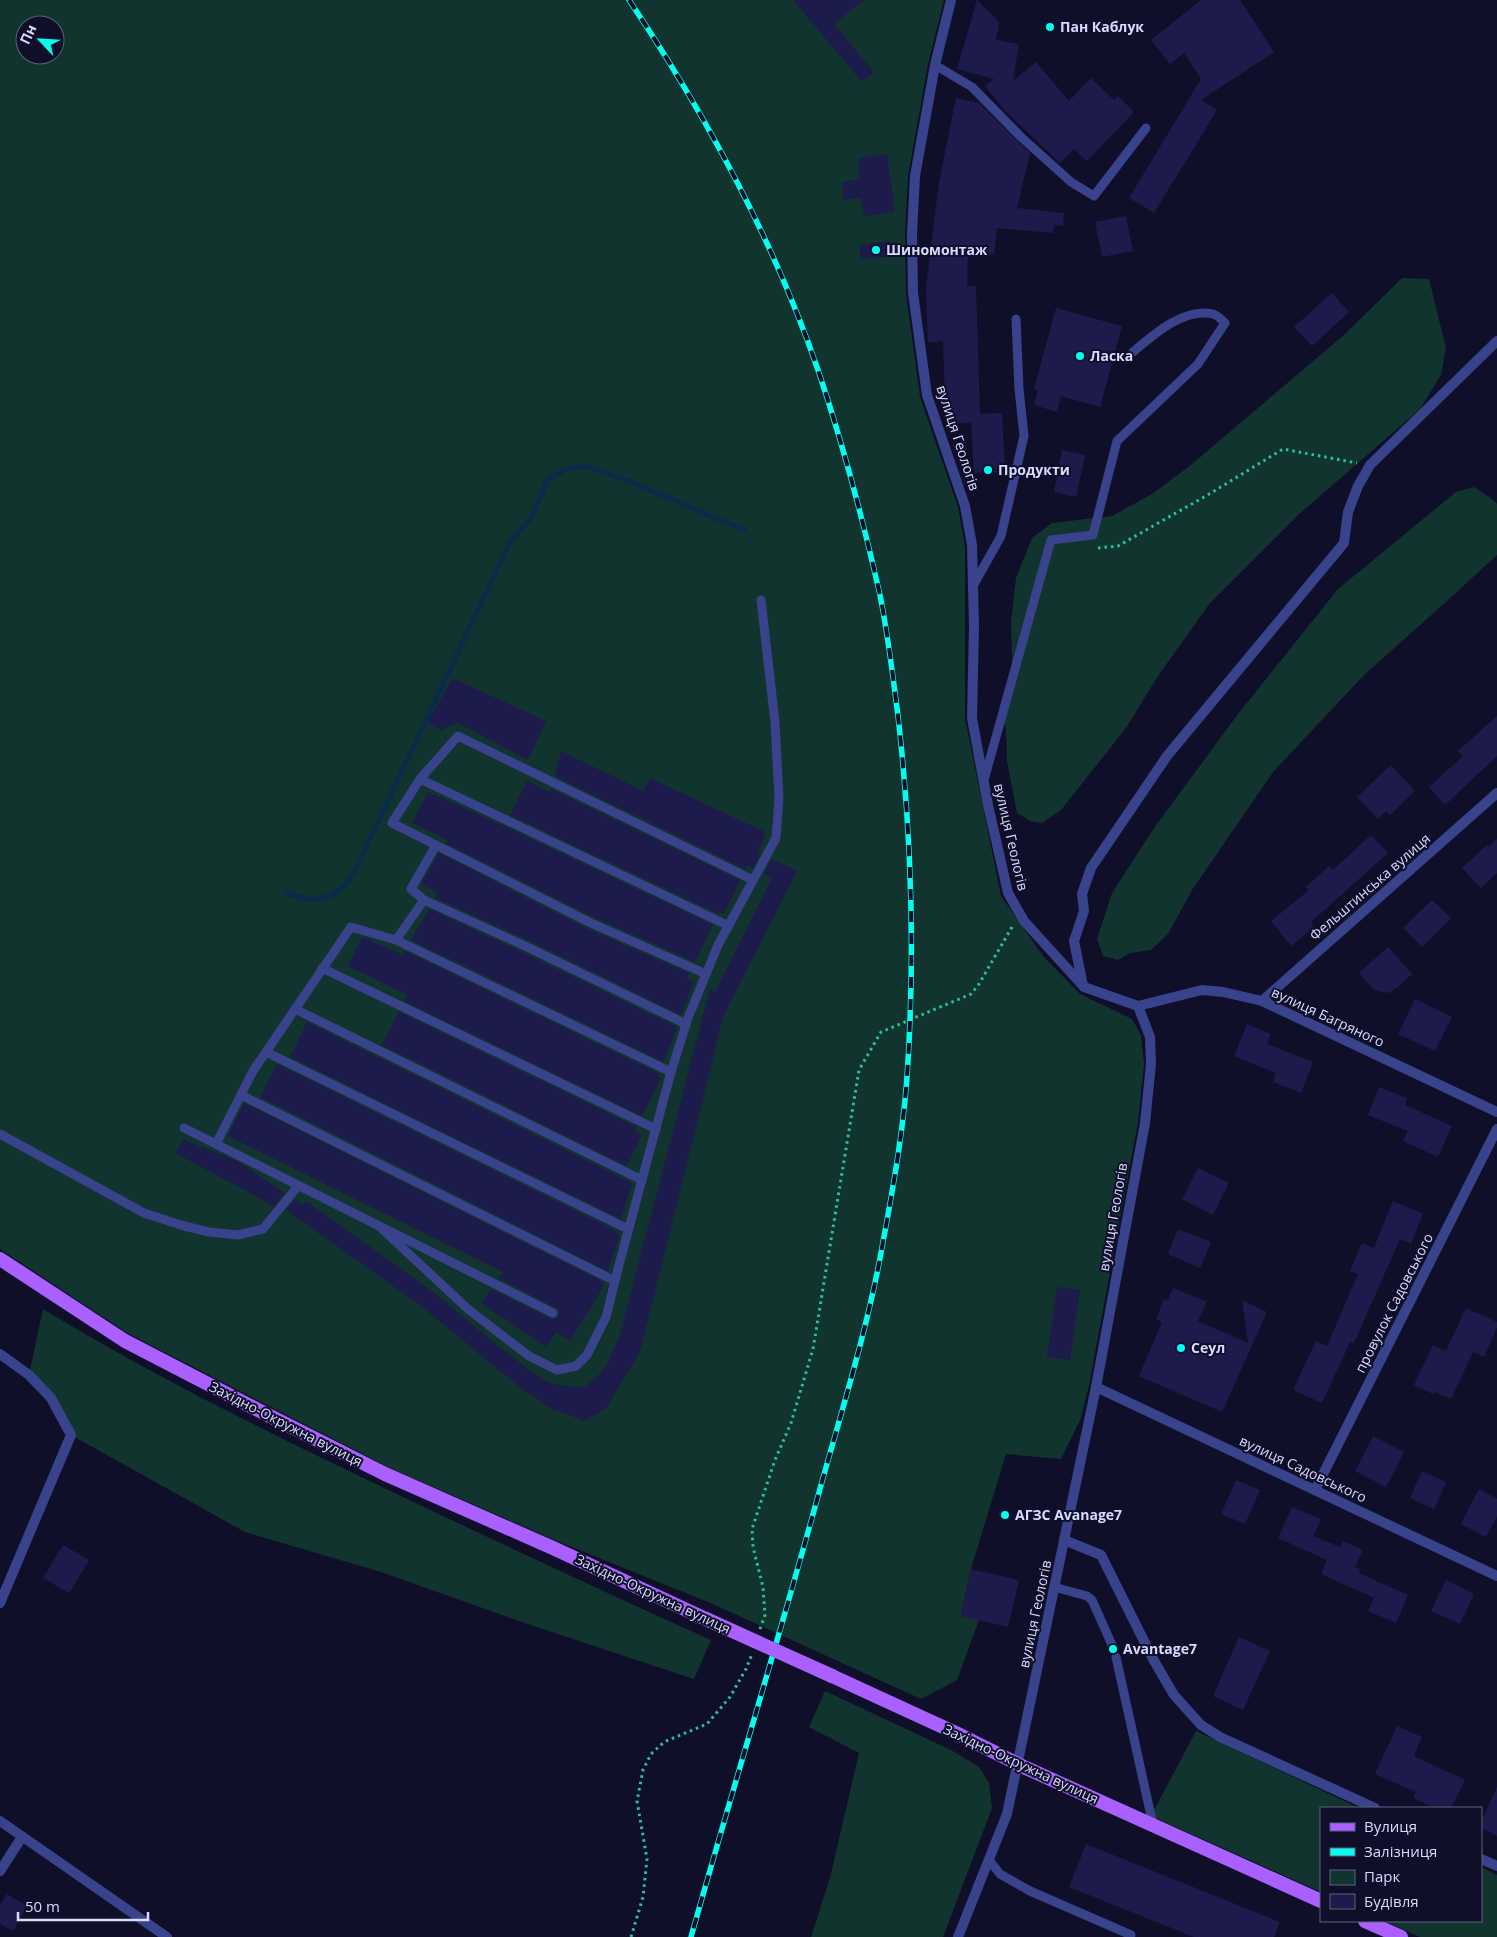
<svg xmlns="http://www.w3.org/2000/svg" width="1497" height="1937" font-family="'Open Sans',sans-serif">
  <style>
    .green { fill: #12342e; fill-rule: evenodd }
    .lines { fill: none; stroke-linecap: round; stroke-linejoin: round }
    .stream { stroke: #082b4a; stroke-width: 5 }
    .building { fill: #1d1b4c }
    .path { stroke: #2bc0a0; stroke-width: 3; stroke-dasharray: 2.5 4; stroke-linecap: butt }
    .service { stroke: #39438b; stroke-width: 9 }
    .minor { stroke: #39438b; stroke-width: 10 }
    .primary { stroke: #aa5fff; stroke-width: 14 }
    .rail-casing { stroke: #04fff0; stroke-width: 5.5 }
    .rail { stroke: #100f2a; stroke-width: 4; stroke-dasharray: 11; stroke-linecap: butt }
    .primary-bridge { stroke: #aa5fff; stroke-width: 14 }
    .poi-dot { fill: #04fff0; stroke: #100f2a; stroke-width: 2 }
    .labels { text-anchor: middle; stroke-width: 4; stroke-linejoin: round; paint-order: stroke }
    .poi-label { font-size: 14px; font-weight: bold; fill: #d8daff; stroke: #100f2a; text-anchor: start }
    .street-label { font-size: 14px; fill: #d8daff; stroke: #100f2a }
  </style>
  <rect width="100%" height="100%" fill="#100f2a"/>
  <g class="green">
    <path d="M0 0H944L928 64 908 176 905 232 906 294 920 397 958 507 965 546V718L1001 896 1043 956 1080 994 1132 1019 1141 1035 1144 1064 1138 1122 1089 1385 1081 1418 1061 1459 1006 1454 971 1569 961 1615 979 1620 957 1680 921 1699 713 1604 557 1541 388 1467 129 1334 0 1249ZM25 25H55V55H25Z"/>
    <polygon points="1402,278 1429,279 1446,348 1441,375 1420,409 1298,515 1210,603 1158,676 1126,728 1061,810 1042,823 1030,821 1017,813 1007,761 1006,729 1001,713 1013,683 1011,622 1016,578 1032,538 1052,523 1112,516 1152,494 1191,465 1345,334"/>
    <polygon points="1474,487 1492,499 1497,504 1497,555 1447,601 1364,675 1273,772 1192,890 1168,934 1151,950 1130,953 1118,960 1103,956 1097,939 1112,893 1154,828 1238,714 1338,589 1456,492"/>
    <path d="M43 1309C160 1380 283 1440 407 1499 508 1547 609 1594 711 1640L694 1679 528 1624 381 1572 245 1532 71 1435 29 1375Z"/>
    <polygon points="825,1691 951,1750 979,1767 989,1783 992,1808 943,1937 811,1937 830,1878 859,1753 809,1727"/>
    <polygon points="1196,1731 1359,1808 1321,1808 1321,1892 1151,1816"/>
    <polygon points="1481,1867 1497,1875 1497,1937 1420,1937 1384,1921 1481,1921"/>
  </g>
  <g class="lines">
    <path class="stream" d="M287 893C307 902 330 902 346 884 352 878 356 867 360 860L510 542 531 518 548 479 568 468 588 467 629 481 744 530"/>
  </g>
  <g class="building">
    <polygon points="793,0 864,0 834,24 874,72 862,82"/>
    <polygon points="977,0 999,22 996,40 1019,44 1013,81 1036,62 1069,101 1091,78 1114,100 1118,96 1134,112 1087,161 1074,149 1060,163 1001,107 1003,108 985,86 994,79 957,69"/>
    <polygon points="1201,0 1240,0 1274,52 1201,100 1217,110 1154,213 1129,198 1201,79 1184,53 1170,64 1151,40"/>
    <polygon points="956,98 979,103 1030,153 1017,208 1064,213 1063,226 1054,225 1053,233 997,228 994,254 968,251 967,286 976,286 980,414 1002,413 1005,472 974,473 971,423 954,423 945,403 943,341 928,343 926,288 939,182"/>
    <polygon points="887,154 895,212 864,216 861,198 844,200 842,182 860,179 858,158"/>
    <polygon points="1126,216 1133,251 1102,257 1095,222"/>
    <polygon points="890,241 892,256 861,260 859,245"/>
    <polygon points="1332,293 1349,312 1312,346 1294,327"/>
    <polygon points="1056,308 1122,326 1100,407 1061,396 1057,412 1034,405 1038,390 1034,389"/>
    <polygon points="1062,450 1085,455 1076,497 1054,492"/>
    <polygon points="452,678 546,721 528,760 458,723 441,730 428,723"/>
    <polygon points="1497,716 1497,756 1445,805 1429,787 1463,756 1458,751"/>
    <polygon points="561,751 643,791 650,778 765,832 763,841 757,853 760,854 753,868 747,865 745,869 555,776"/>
    <polygon points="1391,765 1415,791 1390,815 1386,811 1378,819 1357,797"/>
    <polygon points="527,781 550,792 551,789 740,880 724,914 720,912 719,914 510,815"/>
    <polygon points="428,792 504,826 713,925 695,962 594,917 445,843 448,840 412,823"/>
    <polygon points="1371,835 1388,853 1311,922 1314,927 1291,946 1271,921 1309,890 1306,887 1329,866 1333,870"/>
    <polygon points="1497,839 1497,873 1481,888 1462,868 1487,845 1489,846"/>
    <polygon points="439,853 588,929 689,973 687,978 694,981 681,1015 526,939 435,898 438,893 421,884"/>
    <polygon points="772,859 797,871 723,1017 640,1352 606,1408 584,1421 557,1410 556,1412 522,1389 421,1306 286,1210 295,1199 303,1205 306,1201 432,1291 503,1350 535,1374 549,1383 577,1388 586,1386 596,1378 606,1366 619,1338 710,989 715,992 772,878 764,874"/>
    <polygon points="1432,900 1451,918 1422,947 1403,928"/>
    <polygon points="429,909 520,951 677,1027 664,1062 411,940"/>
    <polygon points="362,937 403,955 405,951 660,1074 658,1077 661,1078 642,1116 404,1001 407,995 348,966"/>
    <polygon points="1388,947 1412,974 1397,988 1388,993 1374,990 1359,973"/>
    <polygon points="1415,999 1452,1017 1435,1051 1398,1034"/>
    <polygon points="399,1012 637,1127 634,1131 642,1135 627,1166 382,1045"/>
    <polygon points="307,1022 632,1183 621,1219 290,1057"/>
    <polygon points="1247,1024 1271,1034 1267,1044 1313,1062 1301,1093 1273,1082 1276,1073 1234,1056"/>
    <polygon points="277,1064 617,1231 616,1233 620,1234 608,1271 260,1097"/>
    <polygon points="1379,1087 1407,1098 1405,1105 1452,1126 1438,1157 1403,1141 1408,1131 1368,1115"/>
    <polygon points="244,1103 604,1282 602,1289 570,1341 556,1332 546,1347 481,1303 491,1289 551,1319 556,1318 558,1316 559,1312 556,1308 498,1278 503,1272 228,1136"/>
    <polygon points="184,1140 237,1161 285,1193 274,1206 175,1153"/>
    <polygon points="1198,1168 1229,1183 1213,1215 1182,1199"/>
    <polygon points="1393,1201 1423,1214 1411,1244 1400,1239 1354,1343 1350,1342 1322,1403 1293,1390 1316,1341 1327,1346 1358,1274 1350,1271 1362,1243 1374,1248"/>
    <polygon points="1178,1229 1211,1242 1200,1268 1168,1254"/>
    <polygon points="1057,1287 1080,1290 1070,1360 1047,1357"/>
    <polygon points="1173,1288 1207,1302 1198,1321 1248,1343 1242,1300 1267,1312 1222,1412 1139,1376 1162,1322 1156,1319 1164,1299 1168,1300"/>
    <polygon points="1466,1308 1497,1322 1497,1327 1484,1357 1473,1352 1451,1399 1435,1392 1433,1394 1414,1385 1433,1345 1446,1351"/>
    <polygon points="1373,1436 1404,1452 1386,1487 1355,1471"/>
    <polygon points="1422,1471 1446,1482 1434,1509 1410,1498"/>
    <polygon points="1236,1480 1260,1490 1245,1524 1221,1514"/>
    <polygon points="1479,1489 1497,1499 1497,1516 1486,1537 1461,1524"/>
    <polygon points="1292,1507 1321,1519 1313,1536 1340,1547 1343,1541 1363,1550 1355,1567 1361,1570 1359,1573 1408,1595 1396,1623 1368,1611 1374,1598 1321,1574 1327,1560 1278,1538"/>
    <polygon points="63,1545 89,1560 69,1593 43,1578"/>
    <polygon points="971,1569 1019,1580 1008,1627 961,1616"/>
    <polygon points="1446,1580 1474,1594 1460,1624 1431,1611"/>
    <polygon points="1239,1637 1270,1651 1243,1710 1213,1696"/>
    <polygon points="1397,1726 1422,1737 1414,1756 1465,1780 1451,1808 1435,1808 1413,1798 1416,1792 1375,1774"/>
    <polygon points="1497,1787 1497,1836 1481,1828 1481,1822"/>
    <polygon points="1086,1844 1280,1922 1274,1937 1194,1937 1069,1887"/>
    <polygon points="7,1894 27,1906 13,1931 0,1924 0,1905"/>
  </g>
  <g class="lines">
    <g class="path">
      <polyline points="1098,548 1118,546 1211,493 1283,449 1357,463"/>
      <polyline points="760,1629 765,1615 763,1587 753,1547 752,1529 775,1460 791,1423 813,1349 859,1070 881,1032 971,994 979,984 1012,927"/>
      <polyline points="631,1937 643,1897 647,1859 637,1801 643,1770 651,1754 664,1742 707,1724 730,1697 746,1669 752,1654"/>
    </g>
    <g class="service">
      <polyline points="935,65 972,87 1021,137 1071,182 1094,196 1146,128"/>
      <polyline points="973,586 1001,536 1024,436 1019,389 1016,319"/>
      <polyline points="420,779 729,926"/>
      <path d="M984 780 1051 540 1093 535 1117 441 1198 364 1225 323C1222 320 1217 315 1213 314 1184 307 1153 335 1133 352"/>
      <polyline points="424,900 523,945 686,1024"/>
      <polyline points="396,940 671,1072"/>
      <polyline points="322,968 656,1129"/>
      <polyline points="706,974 591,923 392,823 420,779 458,736 753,880"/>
      <polyline points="295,1009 642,1180"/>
      <polyline points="266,1052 628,1229"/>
      <polyline points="241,1095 615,1281"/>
      <polyline points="184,1128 553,1313"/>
      <polyline points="0,1134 144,1213 184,1226 209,1232 238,1235 263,1229 298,1186"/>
      <polyline points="216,1144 253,1071 351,927 396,940 424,900 411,889 436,845"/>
      <polyline points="380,1227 469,1310 529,1356 557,1370 576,1366 587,1355 606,1317 619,1265 671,1072 688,1018 718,945 776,838 779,799 775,722 761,600"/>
      <polyline points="1054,1587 1087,1596 1092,1600 1112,1645"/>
      <polyline points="1116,1657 1153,1825"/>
      <polyline points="989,1860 1000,1874 1030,1891 1131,1935"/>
    </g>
    <g class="minor">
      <polyline points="951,0 935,65 915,176 912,233 913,293 927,395 965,506 972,545 974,626 972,718 988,805 1008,893 1024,921 1084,987 1138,1006 1150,1037 1151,1064 1145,1123 1096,1387 1007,1814 958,1937"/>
      <polyline points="1083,986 1074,941 1084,911 1082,894 1091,868 1167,756 1344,543 1348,512 1358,486 1370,465 1497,341"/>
      <polyline points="1262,1001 1497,793"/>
      <polyline points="1138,1006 1202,990 1223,992 1262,1001 1497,1112"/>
      <polyline points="0,1354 29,1375 51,1398 71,1435 0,1603"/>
      <polyline points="1096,1387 1497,1576"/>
      <polyline points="1315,1490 1497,1129"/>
      <polyline points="1064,1540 1101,1555 1153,1659 1174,1695 1201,1725 1220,1737 1375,1808"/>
      <polyline points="0,1821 167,1937"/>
      <polyline points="1481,1859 1497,1866"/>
      <polyline points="0,1871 22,1837"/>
    </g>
    <g class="primary">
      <polyline points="0,1259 125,1341 266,1414 385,1474 553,1548 706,1619"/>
      <polyline points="832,1676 956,1733 1026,1768 1321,1901"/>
      <polyline points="1365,1921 1401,1937"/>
    </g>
    <g class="rail-casing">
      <path id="rail" d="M629 0C706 115 773 239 818 370 843 444 863 520 880 595 888 635 893 676 898 716 911 830 915 946 908 1061 905 1121 894 1183 883 1242 869 1322 845 1400 823 1478 781 1632 734 1784 691 1937"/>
    </g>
    <use href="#rail" class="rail"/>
    <polyline class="primary-bridge" points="706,1619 832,1676"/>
  </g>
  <g class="poi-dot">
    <circle cx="1050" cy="27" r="5"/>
    <circle cx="876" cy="250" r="5"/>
    <circle cx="1080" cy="356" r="5"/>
    <circle cx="988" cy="470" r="5"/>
    <circle cx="1181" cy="1348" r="5"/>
    <circle cx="1005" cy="1515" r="5"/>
    <circle cx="1113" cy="1649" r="5"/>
  </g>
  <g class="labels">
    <g class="poi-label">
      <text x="1060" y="32">Пан Каблук</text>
      <text x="886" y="255">Шиномонтаж</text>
      <text x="1090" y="361">Ласка</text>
      <text x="998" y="475">Продукти</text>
      <text x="1191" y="1353">Сеул</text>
      <text x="1015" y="1520">АГЗС Avanage7</text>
      <text x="1123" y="1654">Avantage7</text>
    </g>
    <g class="street-label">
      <text transform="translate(958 438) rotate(72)" y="5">вулиця Геологів</text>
      <text transform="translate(1011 837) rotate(77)" y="5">вулиця Геологів</text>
      <text transform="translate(1370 887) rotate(-41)" y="5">Фельштинська вулиця</text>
      <text transform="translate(1328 1017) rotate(25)" y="5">вулиця Багряного</text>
      <text transform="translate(1113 1217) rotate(-80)" y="5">вулиця Геологів</text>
      <text transform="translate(1394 1303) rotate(-63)" y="5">провулок Садовського</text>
      <text transform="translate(286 1424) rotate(27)" y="5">Західно-Окружна вулиця</text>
      <text transform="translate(1303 1469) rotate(25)" y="5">вулиця Садовського</text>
      <text transform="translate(653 1594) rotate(25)" y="5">Західно-Окружна вулиця</text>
      <text transform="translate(1035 1614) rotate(-78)" y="5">вулиця Геологів</text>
      <text transform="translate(1021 1764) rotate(25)" y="5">Західно-Окружна вулиця</text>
    </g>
  </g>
  <rect x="1320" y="1807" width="162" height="115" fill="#100f2a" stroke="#60607f"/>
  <rect x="1330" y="1823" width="25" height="8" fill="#aa5fff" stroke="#60607f"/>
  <text x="1364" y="1832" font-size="15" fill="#d8daff">Вулиця</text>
  <rect x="1330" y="1848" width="25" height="8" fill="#04fff0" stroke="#60607f"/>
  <text x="1364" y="1857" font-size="15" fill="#d8daff">Залізниця</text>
  <rect x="1330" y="1870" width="25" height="15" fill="#12342e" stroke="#60607f"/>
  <text x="1364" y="1882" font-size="15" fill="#d8daff">Парк</text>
  <rect x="1330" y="1894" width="25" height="15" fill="#1d1b4c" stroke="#60607f"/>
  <text x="1364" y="1907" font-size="15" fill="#d8daff">Будівля</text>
  <g transform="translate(40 40) rotate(295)"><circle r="24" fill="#100f2a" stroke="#60607f"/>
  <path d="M0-4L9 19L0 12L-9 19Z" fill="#04fff0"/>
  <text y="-8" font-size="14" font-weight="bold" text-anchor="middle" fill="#d8daff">Пн</text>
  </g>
  <path d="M18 1912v8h130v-8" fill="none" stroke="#d8daff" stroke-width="2.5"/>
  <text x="25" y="1912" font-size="15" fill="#d8daff" stroke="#100f2a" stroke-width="4" paint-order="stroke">50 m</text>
</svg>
